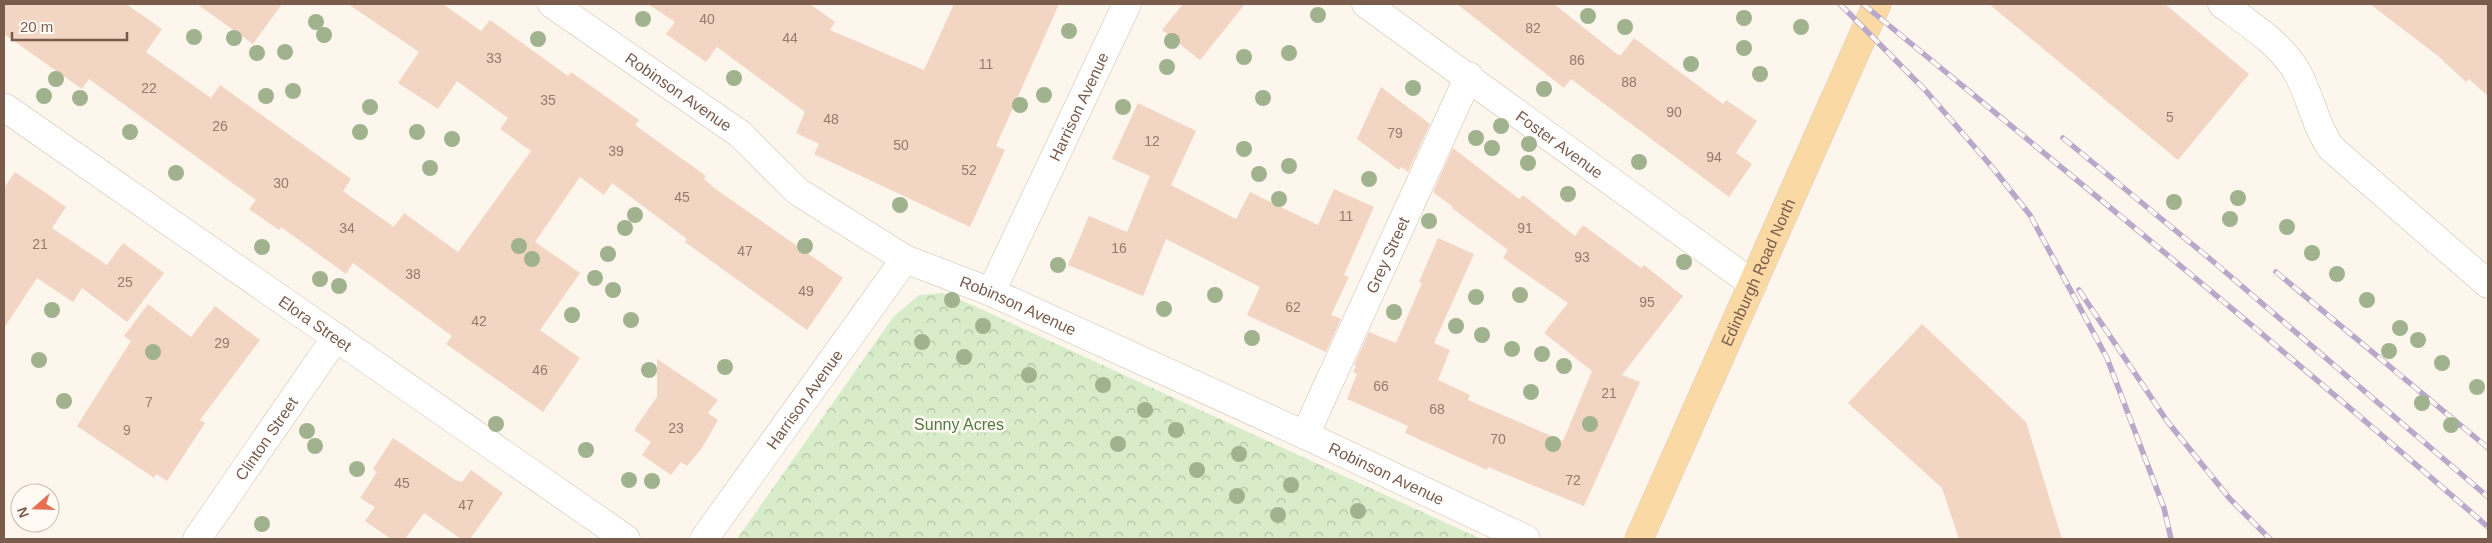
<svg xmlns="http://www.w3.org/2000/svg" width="2492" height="543" font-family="Helvetica,sans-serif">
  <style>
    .park { fill: url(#park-crowns) }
    .building { fill: #f3d5c3 }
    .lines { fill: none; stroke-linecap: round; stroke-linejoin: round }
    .minor-casing { stroke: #d1beb0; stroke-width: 29 }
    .major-casing { stroke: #dad1cd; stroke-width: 29 }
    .minor { stroke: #fff; stroke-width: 28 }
    .major { stroke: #fbd9a5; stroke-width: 28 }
    .rail-casing { stroke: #b9a8c9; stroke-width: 5.5 }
    .rail { stroke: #fffaf3; stroke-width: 4; stroke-dasharray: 11; stroke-linecap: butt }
    .tree { fill: #a0b28e }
    .labels { text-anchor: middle; stroke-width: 5; stroke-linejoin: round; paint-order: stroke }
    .number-label { font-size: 14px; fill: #987a6a }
    .street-label { font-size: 16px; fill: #7a5c4d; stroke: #fffaf3 }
    .park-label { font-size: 16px; fill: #537a41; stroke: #fffaf3 }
  </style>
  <defs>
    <pattern id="park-crowns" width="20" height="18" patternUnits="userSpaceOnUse" patternTransform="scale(1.25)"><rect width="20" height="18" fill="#d8ecc9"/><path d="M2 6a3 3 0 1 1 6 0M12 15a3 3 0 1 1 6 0" fill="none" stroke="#b4c2a5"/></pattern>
  </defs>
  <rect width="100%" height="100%" fill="#fdf6ec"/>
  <polygon class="park" points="943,293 972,305 1481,539 737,539 894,316 919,295"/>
  <g class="building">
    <polygon points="4,4 126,4 162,29 146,52 211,98 220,85 270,121 351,179 343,191 394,227 404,213 458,252 531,151 500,129 508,118 457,81 438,109 398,83 419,52 348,4 443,4 481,31 490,20 568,76 571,72 639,120 635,125 706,176 704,179 717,190 843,278 807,330 685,242 687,239 612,183 604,195 580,177 535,242 580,273 540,330 580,358 543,412 446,344 452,336 353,263 346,274 281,227 279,230 249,209 256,200 89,79 82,89 4,34"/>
    <polygon points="197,4 282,4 253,44"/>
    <polygon points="648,4 810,4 835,22 830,30 924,70 954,4 1059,4 996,146 1005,150 970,227 814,154 819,144 796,133 805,112 717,47 706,62 666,34 675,22"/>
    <polygon points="1183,4 1245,4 1200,60 1162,30"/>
    <polygon points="1457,4 1554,4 1618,55 1621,55 1634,38 1723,104 1726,100 1757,121 1736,153 1752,164 1729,197 1571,79 1564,88"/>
    <polygon points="1989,4 2165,4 2249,74 2178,160"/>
    <polygon points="2370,4 2488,4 2488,96 2469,79 2466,82 2438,56"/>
    <polygon points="1381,87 1430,124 1408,172 1401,167 1399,170 1357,139"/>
    <polygon points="1138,103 1196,131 1171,185 1236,219 1250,192 1318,225 1334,189 1374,207 1344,275 1349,277 1331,315 1341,319 1326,352 1247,315 1260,287 1166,239 1143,296 1068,265 1089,216 1127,232 1150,176 1112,159"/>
    <polygon points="1453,148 1519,199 1523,195 1575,236 1583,225 1641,268 1644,265 1683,296 1622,375 1640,382 1584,506 1488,467 1487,470 1405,433 1408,426 1347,399 1357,374 1353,372 1356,366 1354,365 1369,332 1396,343 1422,283 1419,282 1438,238 1474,254 1434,343 1450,350 1438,380 1470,395 1468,400 1563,441 1592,371 1544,333 1568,303 1503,258 1508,250 1452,208 1452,206 1433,192"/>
    <polygon points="15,172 66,207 52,228 107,265 123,243 164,273 127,322 82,288 73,302 37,278 4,328 4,188"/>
    <polygon points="148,304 191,337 215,306 260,340 200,420 205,423 167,481 156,474 154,478 77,426 131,341 124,336"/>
    <polygon points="1922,324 2026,422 2062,539 1959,539 1942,488 1848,403"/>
    <polygon points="657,359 718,400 708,413 718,420 702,448 687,466 681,462 671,475 642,455 651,442 634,430 657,397"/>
    <polygon points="393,438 455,480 462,482 471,470 503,493 470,539 461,539 424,513 405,539 391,539 365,521 375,507 360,498 377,472 373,469"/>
  </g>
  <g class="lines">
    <g class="minor-casing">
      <g id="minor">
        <path id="s1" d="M552 4 740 134 797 191 905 259 991 292 1305 435 1526 539"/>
        <path id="s2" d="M1366 4 1753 284"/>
        <path d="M2222 4C2249 24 2282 44 2298 74 2311 98 2315 125 2331 148L2488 284"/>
        <path id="s3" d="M4 107 626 539"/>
        <path id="s4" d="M991 292 1127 4"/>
        <path id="s5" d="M1305 435 1469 76"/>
        <path id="s6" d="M197 539 336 337"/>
        <path id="s7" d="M704 539 905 259"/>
      </g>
    </g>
    <g class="major-casing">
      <g id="major">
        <path id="s8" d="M1639 539 1877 4"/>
      </g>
    </g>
    <use href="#minor" class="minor"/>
    <use href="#major" class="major"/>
    <g class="rail-casing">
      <g id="rail">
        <polyline points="1840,4 1925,90 1992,167 2030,215 2107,358 2164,508 2171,539"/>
        <path d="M1863 4C2073 177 2283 348 2488 527"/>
        <polyline points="2063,138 2209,258 2488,497"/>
        <polyline points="2276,272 2488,448"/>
        <polyline points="2079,290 2167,421 2230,499 2270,539"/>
      </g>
    </g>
    <use href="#rail" class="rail"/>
  </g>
  <g class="tree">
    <circle cx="1318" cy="15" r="8"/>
    <circle cx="1588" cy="16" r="8"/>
    <circle cx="1744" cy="18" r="8"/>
    <circle cx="643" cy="19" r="8"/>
    <circle cx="316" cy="22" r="8"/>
    <circle cx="1625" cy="27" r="8"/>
    <circle cx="1801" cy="27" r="8"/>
    <circle cx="1069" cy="31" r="8"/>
    <circle cx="324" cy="35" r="8"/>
    <circle cx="194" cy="37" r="8"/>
    <circle cx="234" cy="38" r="8"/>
    <circle cx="538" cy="39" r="8"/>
    <circle cx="1172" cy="41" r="8"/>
    <circle cx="1744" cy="48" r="8"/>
    <circle cx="285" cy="52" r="8"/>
    <circle cx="257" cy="53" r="8"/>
    <circle cx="1289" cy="53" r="8"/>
    <circle cx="1244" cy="57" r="8"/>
    <circle cx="1691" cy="64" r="8"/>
    <circle cx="1167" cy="67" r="8"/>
    <circle cx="1760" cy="74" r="8"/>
    <circle cx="734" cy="78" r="8"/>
    <circle cx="56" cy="79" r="8"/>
    <circle cx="1413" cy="88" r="8"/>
    <circle cx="1544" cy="89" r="8"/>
    <circle cx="293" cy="91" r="8"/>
    <circle cx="1044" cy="95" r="8"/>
    <circle cx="44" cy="96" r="8"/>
    <circle cx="266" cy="96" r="8"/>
    <circle cx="80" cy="98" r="8"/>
    <circle cx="1263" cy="98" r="8"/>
    <circle cx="1020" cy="105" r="8"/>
    <circle cx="370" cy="107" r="8"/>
    <circle cx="1123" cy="107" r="8"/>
    <circle cx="1501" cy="126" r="8"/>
    <circle cx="130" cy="132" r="8"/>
    <circle cx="360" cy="132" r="8"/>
    <circle cx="417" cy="132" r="8"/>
    <circle cx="1476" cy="138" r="8"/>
    <circle cx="452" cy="139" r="8"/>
    <circle cx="1529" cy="144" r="8"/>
    <circle cx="1492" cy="148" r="8"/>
    <circle cx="1244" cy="149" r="8"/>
    <circle cx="1639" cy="162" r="8"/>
    <circle cx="1528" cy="163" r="8"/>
    <circle cx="1289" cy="166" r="8"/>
    <circle cx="430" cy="168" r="8"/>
    <circle cx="176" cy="173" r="8"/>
    <circle cx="1259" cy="174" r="8"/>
    <circle cx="1369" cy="179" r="8"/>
    <circle cx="1568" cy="194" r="8"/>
    <circle cx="2238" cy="198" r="8"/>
    <circle cx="1279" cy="199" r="8"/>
    <circle cx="2174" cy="202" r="8"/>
    <circle cx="900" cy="205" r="8"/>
    <circle cx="635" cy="215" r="8"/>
    <circle cx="2230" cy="219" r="8"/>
    <circle cx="1429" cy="221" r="8"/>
    <circle cx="2287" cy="227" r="8"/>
    <circle cx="625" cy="228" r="8"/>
    <circle cx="519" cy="246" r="8"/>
    <circle cx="805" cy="246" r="8"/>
    <circle cx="262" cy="247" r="8"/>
    <circle cx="2312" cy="253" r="8"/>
    <circle cx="608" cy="254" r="8"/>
    <circle cx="532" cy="259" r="8"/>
    <circle cx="1684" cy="262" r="8"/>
    <circle cx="1058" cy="265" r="8"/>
    <circle cx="2337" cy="274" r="8"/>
    <circle cx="595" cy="278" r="8"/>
    <circle cx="320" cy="279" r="8"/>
    <circle cx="339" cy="286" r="8"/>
    <circle cx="613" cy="290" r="8"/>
    <circle cx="1215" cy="295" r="8"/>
    <circle cx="1520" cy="295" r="8"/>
    <circle cx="1476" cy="297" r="8"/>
    <circle cx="952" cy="300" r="8"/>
    <circle cx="2367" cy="300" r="8"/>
    <circle cx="1164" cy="309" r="8"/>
    <circle cx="52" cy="310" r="8"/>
    <circle cx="1394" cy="312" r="8"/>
    <circle cx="572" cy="315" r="8"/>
    <circle cx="631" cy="320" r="8"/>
    <circle cx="983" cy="326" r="8"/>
    <circle cx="1456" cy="326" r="8"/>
    <circle cx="2400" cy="328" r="8"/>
    <circle cx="1482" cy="335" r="8"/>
    <circle cx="1252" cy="338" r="8"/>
    <circle cx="2418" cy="340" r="8"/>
    <circle cx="922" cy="342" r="8"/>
    <circle cx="1512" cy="349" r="8"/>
    <circle cx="2389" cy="351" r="8"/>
    <circle cx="153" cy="352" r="8"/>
    <circle cx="1542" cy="354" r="8"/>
    <circle cx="964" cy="357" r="8"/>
    <circle cx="39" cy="360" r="8"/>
    <circle cx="2442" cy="363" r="8"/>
    <circle cx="1564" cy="366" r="8"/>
    <circle cx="725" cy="367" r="8"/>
    <circle cx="649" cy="370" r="8"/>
    <circle cx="1029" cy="375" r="8"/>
    <circle cx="1103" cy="385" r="8"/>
    <circle cx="2477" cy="387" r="8"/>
    <circle cx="1531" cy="392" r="8"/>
    <circle cx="64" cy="401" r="8"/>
    <circle cx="2422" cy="403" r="8"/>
    <circle cx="1145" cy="410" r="8"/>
    <circle cx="496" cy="424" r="8"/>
    <circle cx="1590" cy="424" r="8"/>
    <circle cx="2451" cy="425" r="8"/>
    <circle cx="1176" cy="430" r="8"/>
    <circle cx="307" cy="431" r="8"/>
    <circle cx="1118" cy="444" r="8"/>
    <circle cx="1553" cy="444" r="8"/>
    <circle cx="315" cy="446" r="8"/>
    <circle cx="586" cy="450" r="8"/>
    <circle cx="1239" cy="454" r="8"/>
    <circle cx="357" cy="469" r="8"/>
    <circle cx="1197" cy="470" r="8"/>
    <circle cx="629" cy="480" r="8"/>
    <circle cx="652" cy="481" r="8"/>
    <circle cx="1291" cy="485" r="8"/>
    <circle cx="1237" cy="496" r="8"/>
    <circle cx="1358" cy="511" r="8"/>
    <circle cx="1278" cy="515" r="8"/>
    <circle cx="262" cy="524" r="8"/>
  </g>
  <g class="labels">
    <g class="number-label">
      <text x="707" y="24">40</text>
      <text x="1533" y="33">82</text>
      <text x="790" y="43">44</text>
      <text x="494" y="63">33</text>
      <text x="1577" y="65">86</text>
      <text x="986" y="69">11</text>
      <text x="1629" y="87">88</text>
      <text x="149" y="93">22</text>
      <text x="548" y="105">35</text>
      <text x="1674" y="117">90</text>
      <text x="2170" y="122">5</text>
      <text x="831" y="124">48</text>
      <text x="220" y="131">26</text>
      <text x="1395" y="138">79</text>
      <text x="1152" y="146">12</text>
      <text x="901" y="150">50</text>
      <text x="616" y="156">39</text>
      <text x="1714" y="162">94</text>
      <text x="969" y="175">52</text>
      <text x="281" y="188">30</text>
      <text x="682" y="202">45</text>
      <text x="1346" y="221">11</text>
      <text x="347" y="233">34</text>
      <text x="1525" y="233">91</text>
      <text x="40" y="249">21</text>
      <text x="1119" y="253">16</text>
      <text x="745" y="256">47</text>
      <text x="1582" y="262">93</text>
      <text x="413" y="279">38</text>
      <text x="125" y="287">25</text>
      <text x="806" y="296">49</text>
      <text x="1647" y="307">95</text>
      <text x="1293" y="312">62</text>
      <text x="479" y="326">42</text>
      <text x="222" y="348">29</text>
      <text x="540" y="375">46</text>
      <text x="1381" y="391">66</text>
      <text x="1609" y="398">21</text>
      <text x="149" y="407">7</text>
      <text x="1437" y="414">68</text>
      <text x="676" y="433">23</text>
      <text x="127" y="435">9</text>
      <text x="1498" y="444">70</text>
      <text x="1573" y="485">72</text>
      <text x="402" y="488">45</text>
      <text x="466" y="510">47</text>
    </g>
    <g class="street-label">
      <text dy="6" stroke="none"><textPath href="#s1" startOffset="154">Robinson Avenue</textPath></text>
      <text dy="6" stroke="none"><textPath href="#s4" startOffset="205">Harrison Avenue</textPath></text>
      <text dy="6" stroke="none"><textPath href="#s2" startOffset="239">Foster Avenue</textPath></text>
      <text dy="6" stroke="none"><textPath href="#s5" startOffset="198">Grey Street</textPath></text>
      <text dy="6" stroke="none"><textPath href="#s8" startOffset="292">Edinburgh Road North</textPath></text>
      <text dy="6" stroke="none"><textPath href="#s1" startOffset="559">Robinson Avenue</textPath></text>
      <text dy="6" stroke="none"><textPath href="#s3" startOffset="379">Elora Street</textPath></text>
      <text dy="6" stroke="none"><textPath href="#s7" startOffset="172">Harrison Avenue</textPath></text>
      <text dy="6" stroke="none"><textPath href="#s6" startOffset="122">Clinton Street</textPath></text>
      <text dy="6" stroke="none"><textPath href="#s1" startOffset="964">Robinson Avenue</textPath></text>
    </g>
    <g class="park-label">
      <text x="959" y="430">Sunny Acres</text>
    </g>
  </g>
  <rect width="2492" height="543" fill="none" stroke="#7a5c4d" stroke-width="10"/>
  <g transform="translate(35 508) rotate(250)"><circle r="24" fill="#fffaf3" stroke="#cabbb1"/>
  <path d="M0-4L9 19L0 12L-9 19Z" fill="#e76f51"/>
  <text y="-8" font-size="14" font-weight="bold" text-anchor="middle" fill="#7a5c4d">N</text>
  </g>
  <path d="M12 32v8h115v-8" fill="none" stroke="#7a5c4d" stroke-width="2.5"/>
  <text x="20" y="32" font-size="15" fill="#7a5c4d" stroke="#fffaf3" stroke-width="4" paint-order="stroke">20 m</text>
</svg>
